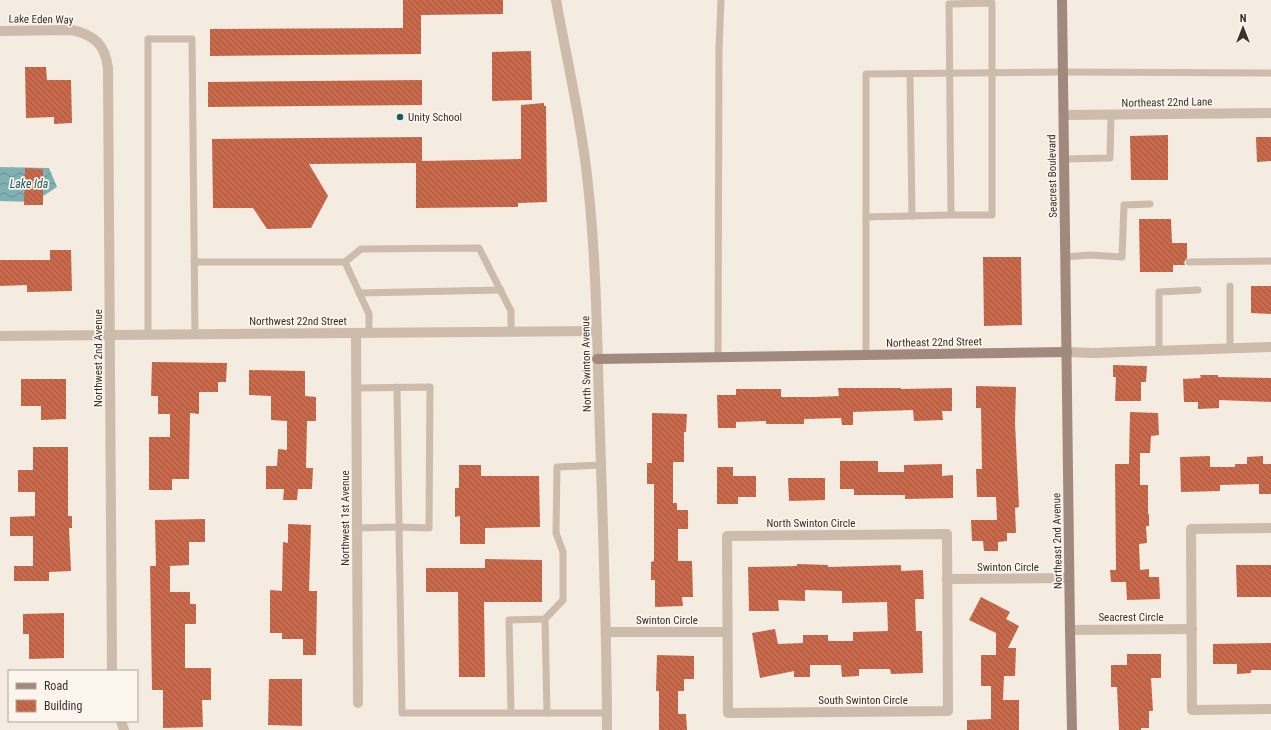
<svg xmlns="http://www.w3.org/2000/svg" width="1271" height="730" font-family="'Roboto Condensed',sans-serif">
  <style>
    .water { fill: url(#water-waves) }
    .building { fill: url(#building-back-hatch) }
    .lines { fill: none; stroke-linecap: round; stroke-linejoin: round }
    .lane { stroke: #cdbbac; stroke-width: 7 }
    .street { stroke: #cdbbac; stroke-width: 10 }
    .secondary { stroke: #a18a7d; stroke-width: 10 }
    .poi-dot { fill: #1f5a5e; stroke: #fbf5ee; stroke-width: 1.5 }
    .labels { text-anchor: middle; stroke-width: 3.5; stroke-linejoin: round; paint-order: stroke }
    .street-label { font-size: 11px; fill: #3b302b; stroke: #fbf5ee }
    .poi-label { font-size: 11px; fill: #3b302b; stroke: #fbf5ee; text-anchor: start }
    .water-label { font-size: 12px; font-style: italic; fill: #1f5a5e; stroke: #fbf5ee }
  </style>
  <defs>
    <pattern id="water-waves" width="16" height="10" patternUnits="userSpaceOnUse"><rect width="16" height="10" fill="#7fb0b2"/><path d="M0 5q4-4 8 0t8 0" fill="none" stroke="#699091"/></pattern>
    <pattern id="building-back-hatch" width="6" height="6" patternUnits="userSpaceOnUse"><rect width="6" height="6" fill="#c8694b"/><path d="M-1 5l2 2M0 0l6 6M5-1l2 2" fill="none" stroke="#a4573f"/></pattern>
  </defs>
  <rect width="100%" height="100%" fill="#f4ebe1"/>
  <polygon class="water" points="0,167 49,168 57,187 34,202 0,201"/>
  <g class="building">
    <polygon points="403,0 503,0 503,14 421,15 421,54 210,56 210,29 403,28"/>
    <polygon points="531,51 532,100 492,101 492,52"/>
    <polygon points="25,67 46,67 47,80 71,80 72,123 54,124 54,117 26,118"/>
    <polygon points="422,80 422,105 208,107 208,82"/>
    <polygon points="544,103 544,106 546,106 547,202 518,203 518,207 416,208 416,163 309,164 328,196 311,228 267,229 253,208 213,208 212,139 422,137 422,161 521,159 521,105"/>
    <polygon points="1168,135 1168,180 1131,180 1130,136"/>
    <polygon points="1256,137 1271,137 1271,161 1257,162"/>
    <polygon points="25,168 43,169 43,205 24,205"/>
    <polygon points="1139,219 1171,219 1172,243 1187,243 1187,258 1184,262 1185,265 1173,265 1173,272 1140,272"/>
    <polygon points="50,250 71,250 72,291 27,292 27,285 0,286 0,260 50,260"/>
    <polygon points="983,257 1021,257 1022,325 984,326"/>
    <polygon points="1251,286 1271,286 1271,314 1251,313"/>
    <polygon points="152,362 227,363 226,382 218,382 218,392 199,392 199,414 190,413 189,479 172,479 172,490 149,490 149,437 170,437 170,414 158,414 158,396 151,396"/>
    <polygon points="1113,365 1147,366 1146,382 1141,382 1141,401 1115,401 1116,377 1113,377"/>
    <polygon points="249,370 305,371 305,396 316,397 316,421 307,421 306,468 313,468 312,489 298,489 297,500 283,500 284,489 266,489 266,466 277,466 278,449 287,450 287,421 271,420 271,396 249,395"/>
    <polygon points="1200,375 1218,375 1218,377 1271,378 1271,402 1219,400 1219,408 1198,409 1198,402 1184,402 1183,379 1201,378"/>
    <polygon points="21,379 66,379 66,419 41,420 41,406 21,406"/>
    <polygon points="976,386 1016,387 1015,423 1019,507 1015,508 1016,533 1007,533 1007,541 998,542 998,551 984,551 983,541 972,541 971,520 997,520 996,497 977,497 976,469 982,469 981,408 976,408"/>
    <polygon points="838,388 901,388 901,389 952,388 952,411 942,411 943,420 914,421 913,410 853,412 853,425 842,425 841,418 804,419 804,424 766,424 766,421 736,422 736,428 718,428 717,395 736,395 736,389 781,389 781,397 816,397 839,396"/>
    <polygon points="1130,412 1158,413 1159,435 1151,436 1150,453 1140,453 1140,485 1148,485 1148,514 1149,514 1149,526 1146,526 1147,543 1139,544 1140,570 1149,569 1149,577 1159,577 1160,599 1127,600 1126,582 1111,582 1110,570 1116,570 1115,464 1129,464"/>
    <polygon points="652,413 687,414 686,432 684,432 684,462 673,462 673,503 677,503 677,510 688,510 688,529 678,529 678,561 692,561 693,597 682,597 683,606 655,607 655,580 651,580 651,562 654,561 654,484 647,484 647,463 652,463"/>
    <polygon points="33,447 68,447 68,516 72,516 72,528 69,528 71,571 49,572 49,581 14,581 14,566 33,566 33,536 10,536 10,517 35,516 35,492 18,492 18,470 33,470"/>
    <polygon points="1210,456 1210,467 1235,467 1235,464 1247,464 1247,457 1263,456 1263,464 1271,464 1271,494 1259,494 1259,484 1220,485 1220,491 1181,492 1180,457"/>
    <polygon points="840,461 878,461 878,472 904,472 904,465 942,464 942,476 953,475 953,498 905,499 905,495 854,495 854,489 840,489"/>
    <polygon points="459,465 481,465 481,476 539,476 540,527 485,528 485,544 460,544 460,516 455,517 455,488 459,488"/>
    <polygon points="717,467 733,467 733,476 756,476 756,497 738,497 738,504 717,504"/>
    <polygon points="788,478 825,478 825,500 789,501"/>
    <polygon points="205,519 205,542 189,542 189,565 170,566 170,592 190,592 190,604 196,604 196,624 185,624 185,668 211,668 211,700 202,700 203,727 163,728 163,690 152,690 150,566 156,566 155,520"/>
    <polygon points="288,524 311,525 309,591 317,591 316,655 303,655 303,639 282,639 282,633 270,633 270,590 282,591 283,542 288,543"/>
    <polygon points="485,559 542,560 542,602 484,602 485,677 459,677 458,592 426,592 426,568 485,568"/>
    <polygon points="797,564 828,565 828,567 901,565 901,571 923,570 924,599 915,599 916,631 922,631 923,673 891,674 890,669 859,669 859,676 842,677 841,665 810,665 810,677 794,677 794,671 760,678 752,633 775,629 778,644 803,643 803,635 828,635 828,641 853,641 853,632 888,631 887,602 842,603 842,591 805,590 805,601 778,600 779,611 749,611 748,567 797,566"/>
    <polygon points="1236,565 1271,565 1271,597 1237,597"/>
    <polygon points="981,597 1010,612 1006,619 1019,626 1008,648 1016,648 1015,676 1004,676 1003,700 1019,700 1019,730 967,730 967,720 991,719 991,686 981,686 981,655 996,655 996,633 969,620"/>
    <polygon points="64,613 64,658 29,659 29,634 23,634 23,614"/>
    <polygon points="1271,643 1271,670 1251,670 1251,673 1237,674 1237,664 1213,664 1213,644"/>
    <polygon points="1127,654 1161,654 1161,678 1151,678 1153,711 1149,711 1149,728 1141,728 1141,730 1119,730 1117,687 1111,687 1111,665 1127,665"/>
    <polygon points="657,655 694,656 694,679 684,679 684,691 678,691 678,714 686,714 687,730 659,730 659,691 656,691"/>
    <polygon points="269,679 302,679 302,726 268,725"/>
  </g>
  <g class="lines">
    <g class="lane">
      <polyline points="910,74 912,216"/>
      <polyline points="1064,159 1110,158 1111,114"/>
      <polyline points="866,217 951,215 949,4 992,3 992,215 951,215"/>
      <polyline points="1065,257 1090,255 1122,257 1124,205 1150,204"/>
      <polyline points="194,262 345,262 369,314 369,333"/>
      <polyline points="345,262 361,249 479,248 511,311 511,332"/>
      <polyline points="1189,262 1271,261"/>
      <polyline points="1230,286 1230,348"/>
      <polyline points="359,293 501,290"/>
      <polyline points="148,335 148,39 192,39 195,334"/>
      <polyline points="1159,350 1159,292 1198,290"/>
      <polyline points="866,355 866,74 1063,72 1271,73"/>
      <polyline points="718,357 719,49 721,0"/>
      <polyline points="357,388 430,387 429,528 399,527 402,713 607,713"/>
      <polyline points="357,528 399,527 397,387"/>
      <polyline points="545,619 547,713"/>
      <polyline points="511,712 509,620 545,619 563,600 563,552 556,533 557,467 601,465"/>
    </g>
    <g class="street">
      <path d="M556 0C566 55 579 111 586 167 597 256 597 346 600 435 603 534 607 632 607 730"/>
      <path d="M0 31 72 30C95 35 105 45 108 68L112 671"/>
      <polyline points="1064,115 1271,113"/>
      <polyline points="356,333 358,703"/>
      <polyline points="0,336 597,331"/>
      <polyline points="1067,352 1093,353 1271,347"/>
      <polyline points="1271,528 1191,529 1192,710 1271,709"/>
      <polygon points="947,534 948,711 728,713 727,536"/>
      <polyline points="947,579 1069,578"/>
      <polyline points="1070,630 1192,629"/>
      <polyline points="606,632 727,632"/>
      <polyline points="121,721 124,730"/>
    </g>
    <g class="secondary">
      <polyline points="1062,0 1070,630 1072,730"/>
      <polyline points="597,359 1067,352"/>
    </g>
  </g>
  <circle class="poi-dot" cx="400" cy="117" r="4"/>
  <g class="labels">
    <g class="street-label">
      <text transform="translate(41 19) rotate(1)" y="4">Lake Eden Way</text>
      <text transform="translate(1167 102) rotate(-1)" y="4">Northeast 22nd Lane</text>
      <text transform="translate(1052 176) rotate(-91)" y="4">Seacrest Boulevard</text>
      <text x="298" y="325">Northwest 22nd Street</text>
      <text transform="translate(934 342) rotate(-1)" y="4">Northeast 22nd Street</text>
      <text transform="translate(98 358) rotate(-90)" y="4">Northwest 2nd Avenue</text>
      <text transform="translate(586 364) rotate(-91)" y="4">North Swinton Avenue</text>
      <text transform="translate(345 518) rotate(-90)" y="4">Northwest 1st Avenue</text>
      <text x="811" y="527">North Swinton Circle</text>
      <text transform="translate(1057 541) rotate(-91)" y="4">Northeast 2nd Avenue</text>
      <text x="1008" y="571">Swinton Circle</text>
      <text x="1131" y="621">Seacrest Circle</text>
      <text x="667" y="624">Swinton Circle</text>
      <text x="863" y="704">South Swinton Circle</text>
    </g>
    <g class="poi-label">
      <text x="408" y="121">Unity School</text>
    </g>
    <g class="water-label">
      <text x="29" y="188">Lake Ida</text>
    </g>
  </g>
  <rect x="8" y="670" width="130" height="52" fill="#fbf5ee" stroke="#aea6a0"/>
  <rect x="16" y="683" width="20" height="6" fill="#a18a7d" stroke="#aea6a0"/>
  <text x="44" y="690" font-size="12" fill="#3b302b">Road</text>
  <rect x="16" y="700" width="20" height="12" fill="url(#building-back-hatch)" stroke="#aea6a0"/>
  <text x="44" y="710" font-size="12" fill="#3b302b">Building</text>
  <g transform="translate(1243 28)" stroke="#fbf5ee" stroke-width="3" paint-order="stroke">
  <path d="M0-3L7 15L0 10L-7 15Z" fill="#3b302b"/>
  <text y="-6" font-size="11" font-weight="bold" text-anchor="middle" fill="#3b302b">N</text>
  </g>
</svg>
